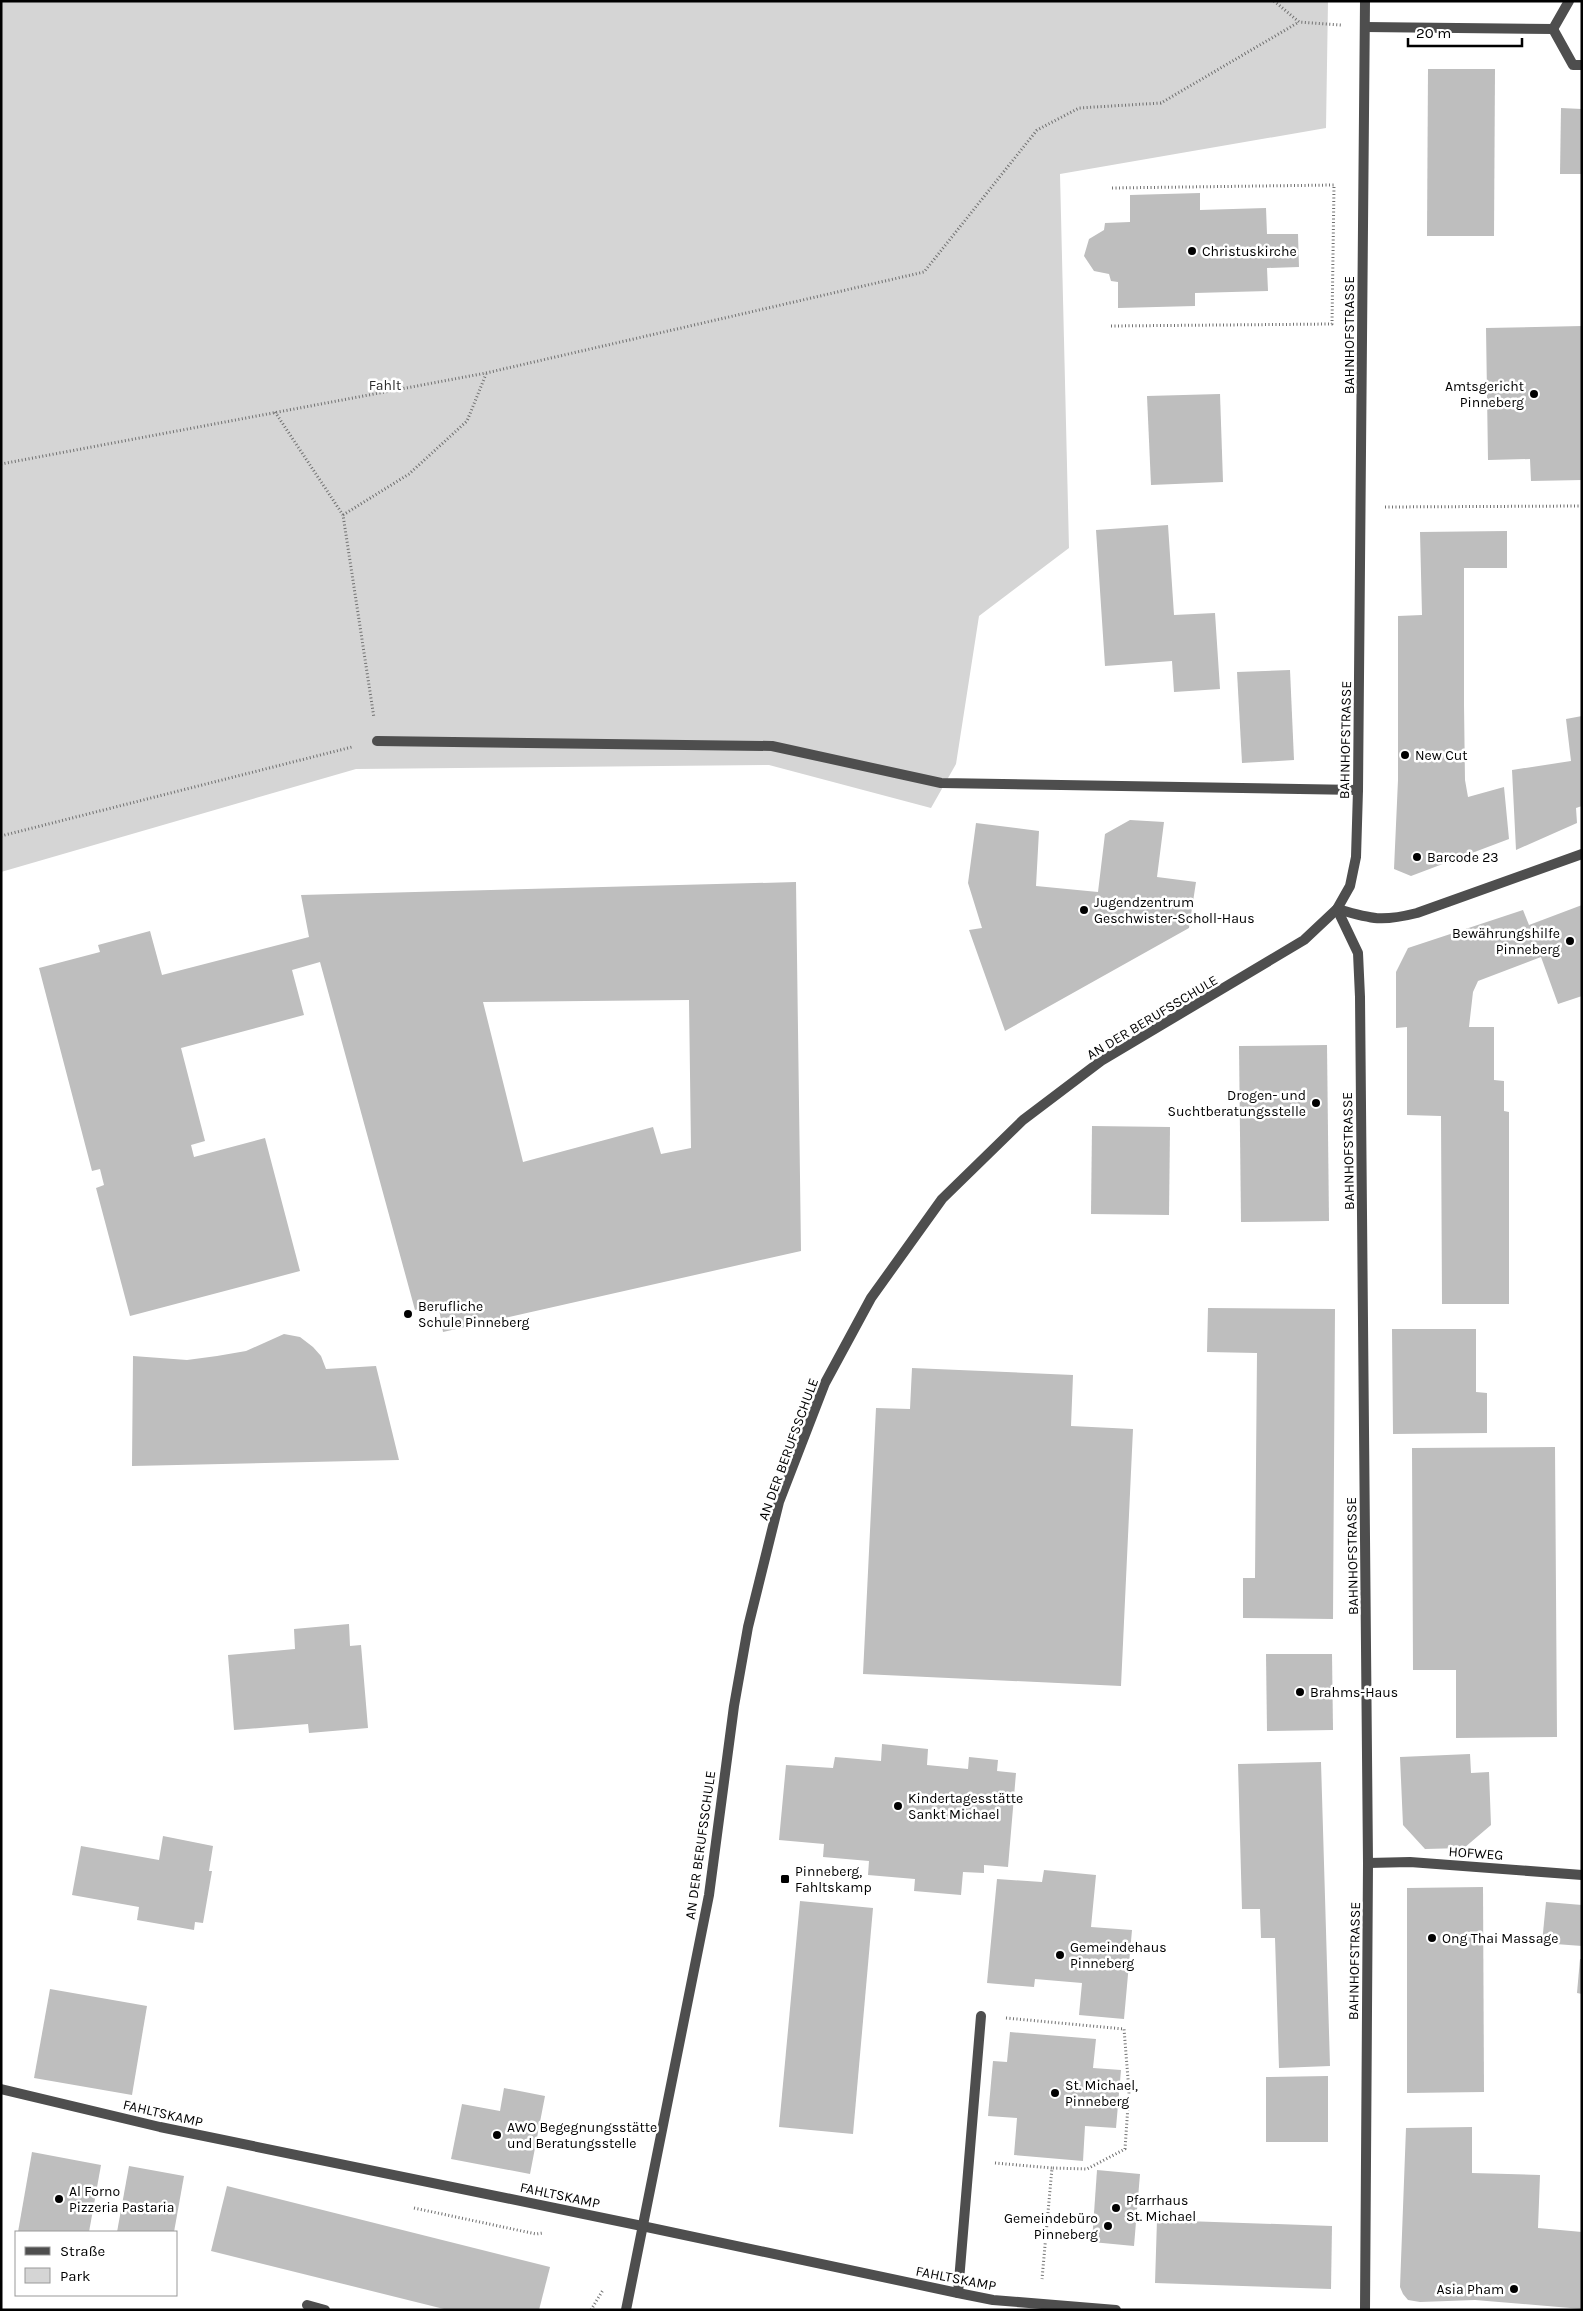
<svg xmlns="http://www.w3.org/2000/svg" width="1583" height="2311" font-family="Karla,sans-serif">
  <style>
    .green { fill: #d5d5d5 }
    .building { fill: #bebebe; fill-rule: evenodd }
    .lines { fill: none; stroke-linecap: round; stroke-linejoin: round }
    .path { stroke: #707070; stroke-width: 3; stroke-dasharray: 1 2.5; stroke-linecap: butt }
    .service { stroke: #4e4e4e; stroke-width: 10 }
    .minor { stroke: #4e4e4e; stroke-width: 10 }
    .poi-dot { fill: #000; stroke: #fff; stroke-width: 2 }
    .labels { text-anchor: middle; stroke-width: 5; stroke-linejoin: round; paint-order: stroke }
    .poi-label { font-size: 14px; fill: #000; stroke: #fff; text-anchor: start }
    .street-label { font-size: 14px; fill: #000; stroke: #fff }
    .park-label { font-size: 14px; fill: #2c2c2c; stroke: #fff }
  </style>
  <rect width="100%" height="100%" fill="#fff"/>
  <polygon class="green" points="1,1 1328,1 1326,128 1060,174 1069,548 979,616 956,764 931,808 769,765 356,769 1,872"/>
  <g class="building">
    <polygon points="1428,69 1495,69 1494,236 1427,236"/>
    <polygon points="1561,108 1582,109 1582,174 1560,174"/>
    <polygon points="1200,193 1200,210 1266,208 1267,234 1298,234 1299,267 1267,268 1268,291 1195,293 1195,306 1118,308 1118,282 1111,281 1109,274 1094,271 1084,256 1089,239 1104,230 1105,223 1130,222 1130,195"/>
    <polygon points="1582,326 1582,480 1531,481 1530,459 1488,460 1486,328"/>
    <polygon points="1220,394 1223,482 1151,485 1147,396"/>
    <polygon points="1168,525 1174,615 1215,613 1220,689 1174,692 1172,661 1105,666 1096,530"/>
    <polygon points="1507,531 1507,568 1464,568 1464,705 1465,780 1468,797 1504,787 1509,839 1411,876 1394,869 1398,780 1398,616 1422,615 1420,532"/>
    <polygon points="1290,670 1294,760 1242,763 1237,672"/>
    <polygon points="1582,716 1582,806 1576,808 1577,823 1516,850 1512,770 1571,761 1566,719"/>
    <polygon points="1130,820 1164,822 1157,877 1196,882 1189,928 1005,1031 969,930 982,928 968,883 976,823 1039,831 1036,886 1098,892 1105,834"/>
    <path d="M796 882 801 1251 443 1332 438 1303 415 1310 320 962 292 970 304 1015 181 1048 205 1141 191 1145 194 1157 265 1138 300 1271 130 1316 96 1188 104 1185 100 1169 92 1171 39 968 100 952 98 945 150 931 162 975 309 937 301 895ZM689 1000 691 1148 661 1154 653 1127 523 1162 483 1002Z"/>
    <polygon points="1582,905 1582,996 1558,1004 1541,957 1478,981 1473,992 1469,1027 1494,1027 1494,1080 1504,1081 1504,1111 1509,1112 1509,1304 1442,1304 1441,1116 1407,1115 1407,1027 1396,1028 1396,972 1408,948 1523,910 1529,925"/>
    <polygon points="1327,1045 1329,1221 1241,1222 1239,1046"/>
    <polygon points="1092,1126 1170,1127 1169,1215 1091,1214"/>
    <polygon points="1208,1308 1335,1309 1333,1619 1243,1618 1243,1578 1255,1578 1257,1353 1207,1352"/>
    <polygon points="1392,1329 1476,1329 1476,1392 1487,1393 1487,1433 1393,1434"/>
    <polygon points="284,1334 300,1337 313,1347 321,1356 326,1369 376,1366 399,1460 132,1466 133,1356 187,1360 217,1356 246,1351"/>
    <polygon points="912,1368 1073,1375 1071,1426 1133,1429 1121,1686 863,1674 876,1408 910,1409"/>
    <polygon points="1555,1447 1557,1737 1456,1738 1456,1670 1413,1670 1412,1448"/>
    <polygon points="349,1624 350,1646 361,1645 368,1728 309,1733 308,1724 234,1730 228,1655 295,1649 294,1629"/>
    <polygon points="1266,1654 1332,1654 1333,1730 1267,1731"/>
    <polygon points="882,1744 928,1749 927,1765 968,1769 969,1757 998,1760 997,1771 1016,1773 1008,1867 984,1865 984,1873 963,1872 961,1895 914,1891 915,1879 868,1875 869,1861 823,1857 824,1844 779,1840 786,1765 833,1768 835,1757 881,1761"/>
    <polygon points="1470,1754 1471,1773 1489,1772 1491,1825 1464,1848 1425,1849 1403,1825 1400,1757"/>
    <polygon points="1321,1762 1330,2066 1279,2068 1275,1938 1261,1938 1260,1909 1242,1909 1238,1764"/>
    <polygon points="163,1836 213,1846 209,1871 212,1871 203,1923 195,1922 194,1930 137,1920 139,1907 72,1895 81,1846 159,1860"/>
    <polygon points="1044,1870 1096,1875 1091,1927 1132,1930 1124,2019 1079,2015 1082,1983 1035,1979 1034,1987 987,1983 997,1879 1042,1882"/>
    <polygon points="1483,1887 1484,2092 1407,2093 1407,1888"/>
    <polygon points="800,1901 873,1908 853,2134 779,2127"/>
    <polygon points="1546,1902 1582,1905 1582,1946 1542,1943"/>
    <polygon points="1580,1959 1582,1959 1582,1994 1577,1993"/>
    <polygon points="50,1989 147,2006 132,2095 34,2078"/>
    <polygon points="1010,2032 1096,2039 1093,2068 1121,2070 1116,2128 1085,2126 1083,2161 1014,2155 1017,2118 988,2116 993,2061 1007,2062"/>
    <polygon points="1328,2076 1328,2142 1266,2142 1266,2077"/>
    <polygon points="504,2088 545,2096 530,2174 451,2159 462,2104 500,2111"/>
    <polygon points="1472,2127 1472,2173 1540,2175 1538,2228 1582,2232 1582,2309 1475,2300 1420,2302 1408,2300 1403,2294 1400,2287 1406,2128"/>
    <polygon points="32,2152 101,2165 89,2232 18,2232"/>
    <polygon points="129,2166 184,2176 174,2232 117,2232"/>
    <polygon points="1097,2170 1140,2174 1134,2246 1092,2242"/>
    <polygon points="227,2186 550,2267 539,2310 448,2310 211,2251"/>
    <polygon points="1157,2220 1332,2226 1331,2289 1155,2283"/>
  </g>
  <g class="lines">
    <g class="path">
      <polyline points="1274,1 1299,22 1341,25"/>
      <polyline points="1111,326 1332,324 1334,185 1112,188"/>
      <polyline points="275,412 343,515 374,718"/>
      <polyline points="1,464 486,373 924,272 1037,130 1079,108 1161,103 1299,22"/>
      <polyline points="1385,507 1582,506"/>
      <polyline points="343,515 409,474 467,421 486,374"/>
      <polyline points="1,836 352,747"/>
      <polyline points="1006,2018 1124,2029 1129,2091 1125,2149 1087,2169 1052,2168"/>
      <polyline points="995,2163 1052,2168 1042,2279"/>
      <polyline points="414,2208 536,2234 543,2233"/>
      <polyline points="591,2310 603,2290"/>
    </g>
    <g class="service">
      <polyline points="377,741 772,746 941,783 1358,790"/>
      <polyline points="958,2293 981,2016"/>
      <polyline points="307,2305 325,2310"/>
    </g>
    <g class="minor">
      <polyline points="1365,27 1553,29"/>
      <polyline points="1553,29 1573,65 1582,65"/>
      <polyline points="1553,29 1569,1"/>
      <polyline points="1337,909 1358,953 1360,997 1368,1863 1365,2310"/>
      <path d="M1337 909C1372 919 1381 922 1417 913L1582 854"/>
      <polyline points="1368,1863 1410,1862 1582,1875"/>
      <polyline points="1,2089 160,2127 642,2226 958,2293 993,2300 1116,2310"/>
      <polyline points="626,2310 709,1895 734,1706 748,1627 779,1502 825,1383 871,1298 942,1199 1023,1120 1101,1061 1304,940 1337,909 1350,886 1356,857 1358,790 1365,1"/>
    </g>
  </g>
  <g class="poi-dot">
    <circle cx="1192" cy="251" r="5"/>
    <circle cx="1534" cy="394" r="5"/>
    <circle cx="1405" cy="755" r="5"/>
    <circle cx="1417" cy="857" r="5"/>
    <circle cx="1084" cy="910" r="5"/>
    <circle cx="1570" cy="941" r="5"/>
    <circle cx="1316" cy="1103" r="5"/>
    <circle cx="408" cy="1314" r="5"/>
    <circle cx="1300" cy="1692" r="5"/>
    <circle cx="898" cy="1806" r="5"/>
    <rect x="780" y="1874" width="10" height="10" rx="2.5"/>
    <circle cx="1432" cy="1938" r="5"/>
    <circle cx="1060" cy="1955" r="5"/>
    <circle cx="1055" cy="2093" r="5"/>
    <circle cx="497" cy="2135" r="5"/>
    <circle cx="59" cy="2199" r="5"/>
    <circle cx="1116" cy="2208" r="5"/>
    <circle cx="1108" cy="2226" r="5"/>
    <circle cx="1514" cy="2289" r="5"/>
  </g>
  <g class="labels">
    <g class="poi-label">
      <text x="1202" y="256">Christuskirche</text>
      <text x="1524" y="391" text-anchor="end">Amtsgericht<tspan x="1524" dy="16">Pinneberg</tspan></text>
      <text x="1415" y="760">New Cut</text>
      <text x="1427" y="862">Barcode 23</text>
      <text x="1094" y="907">Jugendzentrum<tspan x="1094" dy="16">Geschwister-Scholl-Haus</tspan></text>
      <text x="1560" y="938" text-anchor="end">Bewährungshilfe<tspan x="1560" dy="16">Pinneberg</tspan></text>
      <text x="1306" y="1100" text-anchor="end">Drogen- und<tspan x="1306" dy="16">Suchtberatungsstelle</tspan></text>
      <text x="418" y="1311">Berufliche<tspan x="418" dy="16">Schule Pinneberg</tspan></text>
      <text x="1310" y="1697">Brahms-Haus</text>
      <text x="908" y="1803">Kindertagesstätte<tspan x="908" dy="16">Sankt Michael</tspan></text>
      <text x="795" y="1876">Pinneberg,<tspan x="795" dy="16">Fahltskamp</tspan></text>
      <text x="1442" y="1943">Ong Thai Massage</text>
      <text x="1070" y="1952">Gemeindehaus<tspan x="1070" dy="16">Pinneberg</tspan></text>
      <text x="1065" y="2090">St. Michael,<tspan x="1065" dy="16">Pinneberg</tspan></text>
      <text x="507" y="2132">AWO Begegnungsstätte<tspan x="507" dy="16">und Beratungsstelle</tspan></text>
      <text x="69" y="2196">Al Forno<tspan x="69" dy="16">Pizzeria Pastaria</tspan></text>
      <text x="1126" y="2205">Pfarrhaus<tspan x="1126" dy="16">St. Michael</tspan></text>
      <text x="1098" y="2223" text-anchor="end">Gemeindebüro<tspan x="1098" dy="16">Pinneberg</tspan></text>
      <text x="1504" y="2294" text-anchor="end">Asia Pham</text>
    </g>
    <g class="street-label">
      <text transform="translate(1349 335) rotate(-90)" y="5">BAHNHOFSTRASSE</text>
      <text transform="translate(1345 740) rotate(-89)" y="5">BAHNHOFSTRASSE</text>
      <text transform="translate(1152 1017) rotate(-31)" y="5">AN DER BERUFSSCHULE</text>
      <text transform="translate(1348 1151) rotate(-91)" y="5">BAHNHOFSTRASSE</text>
      <text transform="translate(788 1449) rotate(-70)" y="5">AN DER BERUFSSCHULE</text>
      <text transform="translate(1352 1556) rotate(-91)" y="5">BAHNHOFSTRASSE</text>
      <text transform="translate(700 1845) rotate(-82)" y="5">AN DER BERUFSSCHULE</text>
      <text transform="translate(1476 1853) rotate(4)" y="5">HOFWEG</text>
      <text transform="translate(1354 1961) rotate(-89)" y="5">BAHNHOFSTRASSE</text>
      <text transform="translate(163 2113) rotate(13)" y="5">FAHLTSKAMP</text>
      <text transform="translate(560 2195) rotate(12)" y="5">FAHLTSKAMP</text>
      <text transform="translate(956 2278) rotate(11)" y="5">FAHLTSKAMP</text>
    </g>
    <g class="park-label">
      <text x="385" y="390">Fahlt</text>
    </g>
  </g>
  <rect width="1583" height="2311" fill="none" stroke="#000000" stroke-width="5"/>
  <rect x="15" y="2231" width="162" height="65" fill="#ffffff" stroke="#999999"/>
  <rect x="25" y="2247" width="25" height="8" fill="#4e4e4e" stroke="#999999"/>
  <text x="60" y="2256" font-size="15" fill="#000000">Straße</text>
  <rect x="25" y="2268" width="25" height="15" fill="#d5d5d5" stroke="#999999"/>
  <text x="60" y="2281" font-size="15" fill="#000000">Park</text>
  <path d="M1408 38v8h114v-8" fill="none" stroke="#000000" stroke-width="2.5"/>
  <text x="1416" y="38" font-size="15" fill="#000000" stroke="#ffffff" stroke-width="4" paint-order="stroke">20 m</text>
</svg>
